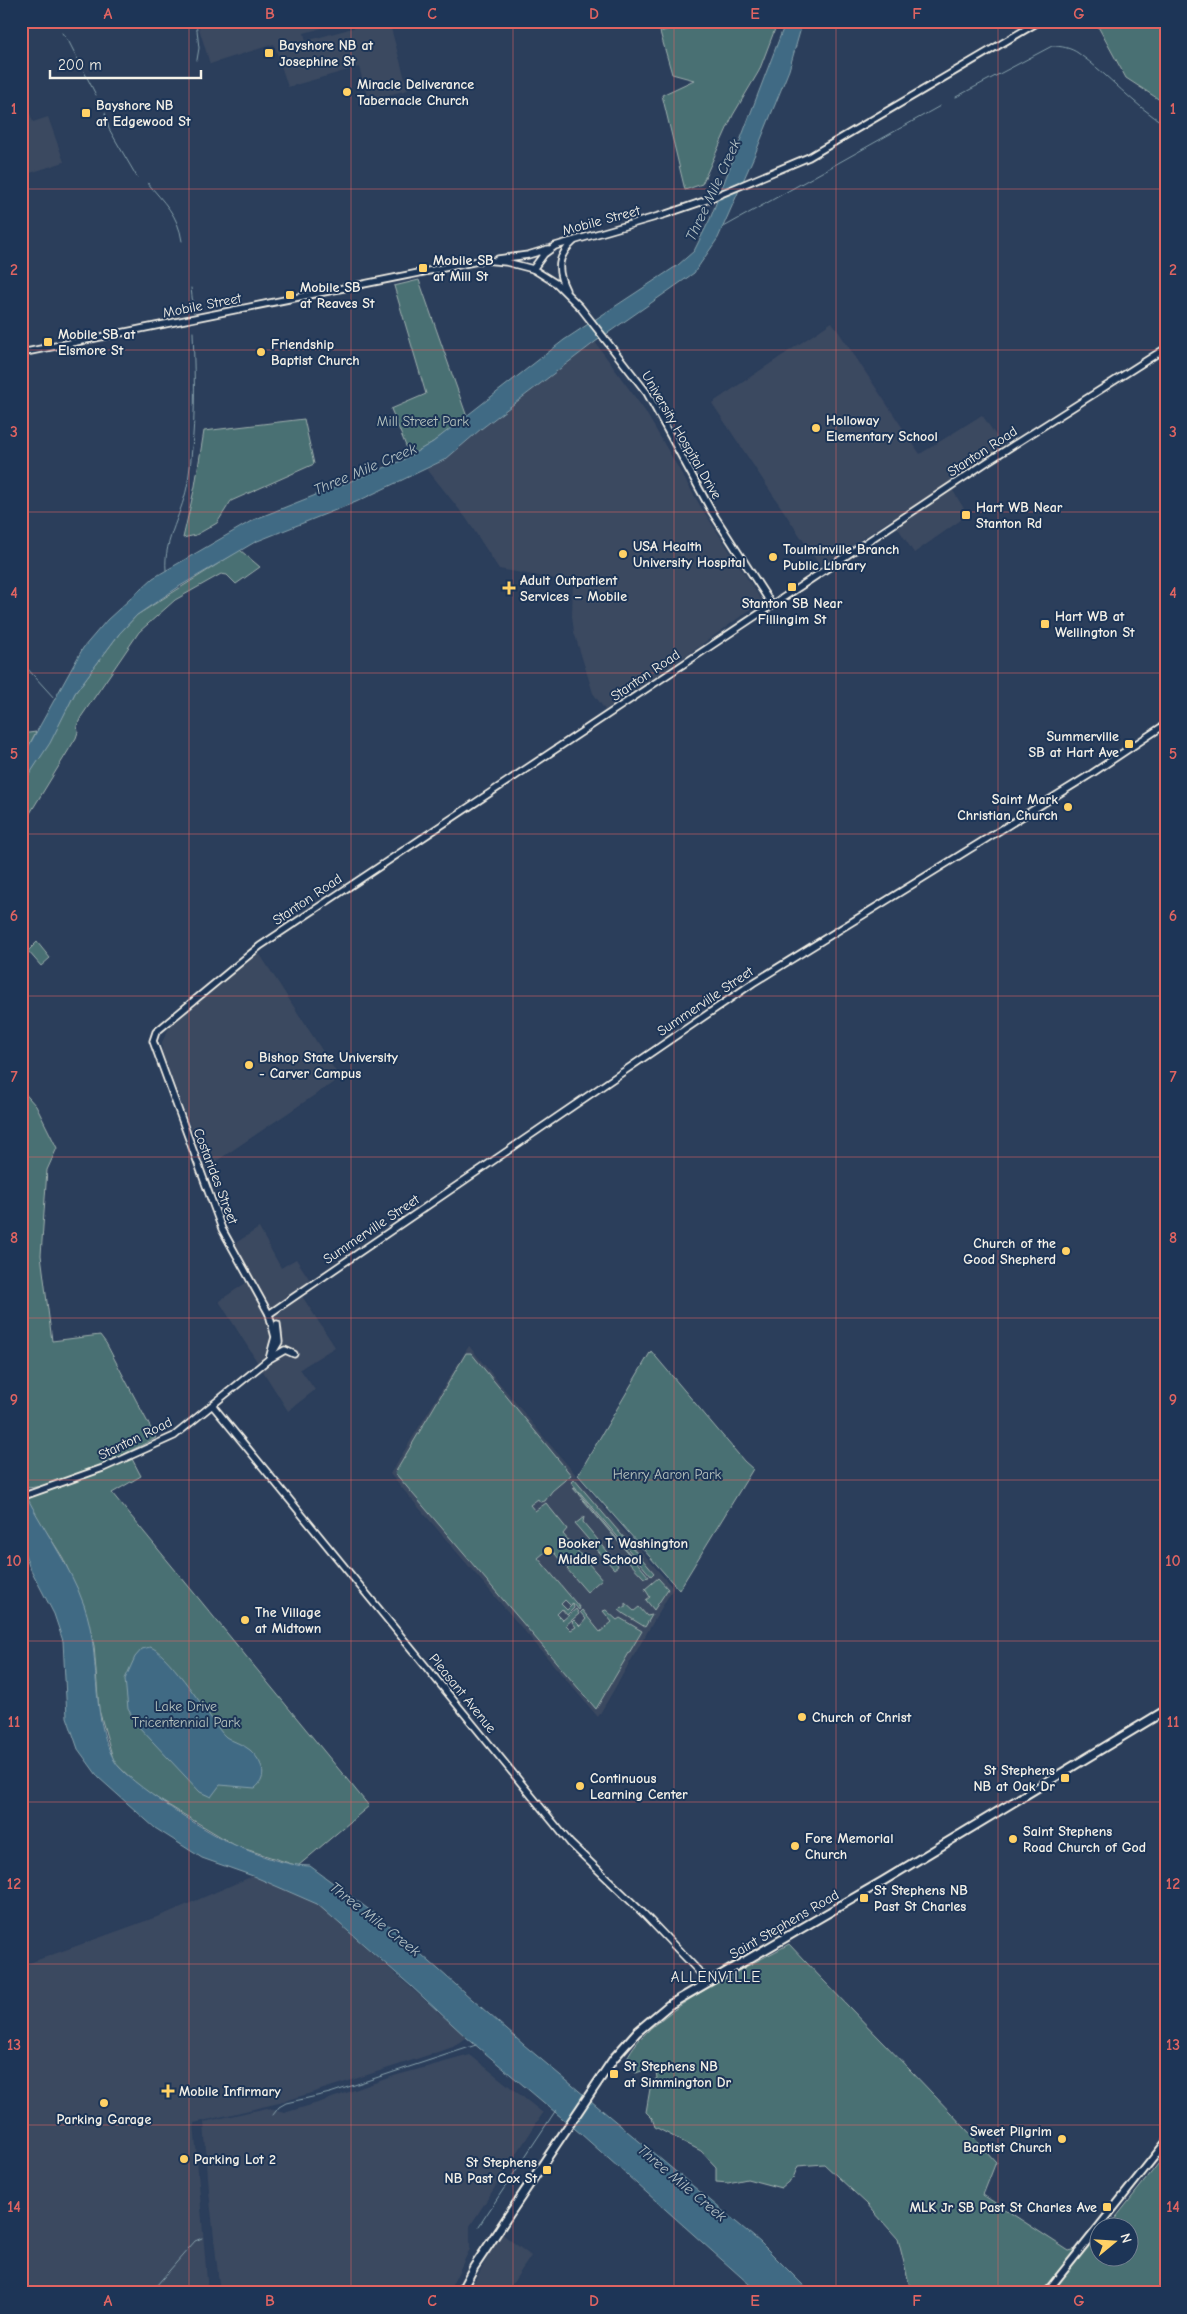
<svg xmlns="http://www.w3.org/2000/svg" width="1187" height="2314" font-family="'Comic Neue',sans-serif">
  <style>
    .built { fill: #3b4960 }
    .green { fill: #4a7073; stroke: #9fb0ae }
    .water { fill: #3f6b84; stroke: #87a1ac }
    .lines { fill: none; stroke-linecap: round; stroke-linejoin: round }
    .stream { stroke: #87a1ac; stroke-width: 1 }
    .tertiary-casing { stroke: #f4f1e8; stroke-width: 9 }
    .secondary-casing { stroke: #f4f1e8; stroke-width: 10 }
    .primary-casing { stroke: #f4f1e8; stroke-width: 11 }
    .tertiary { stroke: #1d3557; stroke-width: 5.5 }
    .secondary { stroke: #1d3557; stroke-width: 6 }
    .primary { stroke: #1d3557; stroke-width: 7 }
    .grid { fill: none; stroke: #df6462; stroke-width: 1; stroke-opacity: 0.55 }
    .poi-dot { fill: #ffd166; stroke: #1d3557; stroke-width: 2 }
    .labels { text-anchor: middle; stroke-width: 4; stroke-linejoin: round; paint-order: stroke }
    .poi-label { font-size: 14px; font-weight: bold; fill: #f4f1e8; stroke: #1d3557; text-anchor: start }
    .street-label { font-size: 14px; fill: #f4f1e8; stroke: #1d3557 }
    .park-label { font-size: 14px; fill: #b8c4bf; stroke: #1d3557 }
    .water-label { font-size: 15px; font-style: italic; fill: #b5c2c5; stroke: #1d3557 }
    .neighbourhood-label { font-size: 15px; letter-spacing: 1px; fill: #f4f1e8; stroke: #1d3557 }
    .neatline { fill: none; stroke: #df6462; stroke-width: 2 }
    .grid-label { font-size: 16px; text-anchor: middle; font-weight: bold; fill: #df6462 }
  </style>
  <rect width="100%" height="100%" fill="#2b3e5b"/>
  <filter id="ink" filterUnits="userSpaceOnUse"><feTurbulence type="fractalNoise" baseFrequency=".02" numOctaves="2"/><feDisplacementMap in="SourceGraphic" scale="10" xChannelSelector="R" yChannelSelector="G"/><feConvolveMatrix kernelMatrix="1 2 1 2 8 2 1 2 1" color-interpolation-filters="sRGB"/></filter>
  <g filter="url(#ink)">
    <g class="built">
      <polygon points="209,21 347,21 304,33 306,41 378,21 389,21 408,90 368,100 359,67 288,87 274,44 210,64 198,25"/>
      <polygon points="21,88 33,122 48,117 64,162 21,176"/>
      <polygon points="832,322 920,454 982,415 1005,449 950,486 968,515 914,553 892,519 820,566 712,403"/>
      <polygon points="595,342 645,411 701,507 762,601 693,651 605,710 593,693 574,632 572,616 573,582 499,569 466,518 427,469 446,459 481,429"/>
      <polygon points="259,953 340,1078 206,1168 162,1052 162,1042 170,1026"/>
      <polygon points="259,1228 281,1268 296,1259 310,1280 298,1290 335,1347 300,1369 315,1390 288,1411 219,1301 253,1278 234,1244"/>
      <polygon points="469,1346 546,1440 673,1588 598,1717 390,1474"/>
      <polygon points="253,1876 317,1904 466,2037 453,2047 352,2080 279,2103 194,2123 208,2293 21,2293 21,1966 165,1914"/>
      <polygon points="470,2055 543,2113 470,2226 470,2249 450,2289 433,2293 220,2293 209,2191 204,2122 267,2108 284,2113 321,2102 394,2076"/>
      <polygon points="501,2233 531,2256 506,2293 468,2293"/>
    </g>
    <g class="green">
      <polygon points="695,21 778,21 759,71 733,115 702,184 685,190 662,95 694,80 672,74 660,32"/>
      <polygon points="1095,21 1166,21 1166,104 1126,78"/>
      <polygon points="419,280 467,417 433,442 410,456 391,409 426,394 394,286"/>
      <polygon points="304,419 314,464 231,501 217,523 196,535 183,538 195,486 204,431"/>
      <polygon points="240,550 260,567 236,584 227,575 221,574 175,600 139,632 81,717 77,726 78,732 76,738 21,828 21,787 50,742 75,693 119,634 137,615"/>
      <polygon points="36,732 21,760 21,734"/>
      <polygon points="37,942 50,958 41,966 28,951"/>
      <path d="M21 1089 36 1106 57 1148 47 1170 41 1255 52 1341 100 1335 106 1343 156 1438C121 1455 63 1487 25 1488L21 1483Z"/>
      <polygon points="651,1351 744,1461 753,1469 679,1590 578,1475"/>
      <polygon points="466,1353 471,1353 571,1475 552,1491 545,1501 540,1502 538,1499 530,1505 535,1511 546,1503 567,1529 563,1534 581,1555 566,1567 550,1548 538,1558 580,1608 579,1610 573,1603 570,1605 565,1600 561,1604 567,1610 573,1604 574,1608 567,1615 562,1609 557,1614 563,1620 576,1609 579,1614 566,1625 571,1630 576,1627 572,1622 574,1620 580,1626 586,1619 580,1612 582,1610 600,1632 612,1622 603,1611 606,1610 617,1620 620,1618 642,1631 596,1709 395,1473"/>
      <polygon points="130,1455 141,1476 112,1493 369,1806 298,1866 236,1846 143,1790 114,1762 99,1710 94,1646 84,1606 63,1558 34,1512 26,1496"/>
      <polygon points="574,1479 654,1573 651,1576 571,1482"/>
      <polygon points="574,1487 649,1577 644,1578 627,1560 632,1558 573,1488"/>
      <polygon points="584,1517 583,1522 598,1540 593,1545 575,1524"/>
      <polygon points="599,1541 616,1562 618,1566 614,1569 594,1546"/>
      <polygon points="582,1556 602,1579 587,1592 567,1569"/>
      <polygon points="658,1578 668,1589 654,1610 646,1600 650,1597 645,1589"/>
      <polygon points="625,1603 634,1611 639,1607 647,1616 652,1615 645,1627 624,1614 619,1610 622,1607 625,1608"/>
      <path d="M789 1944C857 2017 929 2087 996 2162L983 2195 1069 2251 1096 2244 1099 2239 1100 2256H1130V2226H1109L1166 2154V2293H914L910 2287 898 2239 867 2204 824 2164 798 2166 793 2178 781 2188 747 2179 728 2183 716 2182V2167L701 2151 655 2127 652 2118 646 2112 651 2083 657 2078 656 2072 650 2068 636 2073 625 2064C638 2017 748 1967 789 1944Z"/>
    </g>
    <g class="water">
      <polygon points="786,21 803,21 789,70 755,154 718,238 694,273 595,342 481,429 446,459 356,502 255,542 180,586 137,615 119,634 75,693 50,743 21,787 21,760 83,648 107,620 153,578 253,520 401,461 433,442 564,340 678,265 694,251 710,219"/>
      <path d="M21 1485C40 1526 69 1562 84 1605 102 1655 89 1712 114 1760 125 1782 213 1836 237 1846 259 1855 287 1866 310 1866L379 1917 524 2045 760 2242 811 2293H759L581 2134 466 2037 411 1986 317 1904 253 1876 202 1858 155 1828 99 1778 78 1749 67 1717 63 1641 54 1614 29 1566 21 1543Z"/>
      <path d="M150 1647C165 1650 204 1708 214 1722 218 1727 221 1733 226 1737 233 1742 243 1744 250 1750 262 1761 269 1777 255 1788L220 1785 211 1797 200 1792 138 1726 128 1709 125 1679 135 1657 142 1649Z"/>
    </g>
    <g class="lines">
      <g class="stream">
        <polyline points="53,21 54,23"/>
        <polyline points="196,21 199,48 197,60"/>
        <polyline points="62,33 69,42 96,95"/>
        <path d="M956 97 1052 46C1061 46 1071 48 1078 53 1109 75 1133 105 1166 125"/>
        <polyline points="105,113 109,129 137,177"/>
        <path d="M147 182C164 203 178 214 182 241"/>
        <polyline points="722,228 940,106"/>
        <polyline points="191,288 194,313"/>
        <path d="M166 570C163 540 184 511 188 481 196 432 195 382 193 332"/>
        <polyline points="25,666 55,699"/>
        <polyline points="273,2115 279,2107 286,2103 330,2093 476,2045"/>
        <polyline points="479,2226 556,2110"/>
        <polyline points="150,2293 195,2241 202,2238"/>
      </g>
      <g class="tertiary-casing">
        <g id="tertiary">
          <polyline points="498,259 528,255 548,249"/>
          <polyline points="533,269 544,254 555,246 666,214 704,201 809,157 1040,21"/>
          <path d="M566 290C556 270 557 256 574 241"/>
          <polyline points="21,353 483,260 506,262 533,269 557,284 580,307 647,393 712,512 772,605"/>
          <polyline points="269,1314 753,983 1091,774 1166,724"/>
          <polyline points="271,1358 285,1350 294,1354"/>
          <polyline points="269,1359 275,1337 269,1314 222,1229 153,1041 156,1032 260,946 990,460 1166,348"/>
          <polyline points="213,1406 570,1843 644,1914 709,1982"/>
          <polyline points="21,1497 103,1468 174,1436 269,1359 279,1342 277,1324"/>
        </g>
      </g>
      <g class="secondary-casing">
        <polyline id="secondary" points="1046,2293 1166,2142"/>
      </g>
      <g class="primary-casing">
        <polyline id="primary" points="460,2293 474,2267 614,2058 637,2032 669,2005 883,1881 1166,1710"/>
      </g>
      <use href="#tertiary" class="tertiary"/>
      <use href="#secondary" class="secondary"/>
      <use href="#primary" class="primary"/>
    </g>
  </g>
  <path class="grid" d="M189 21V2293M351 21V2293M513 21V2293M674 21V2293M836 21V2293M998 21V2293M21 189H1166M21 350H1166M21 512H1166M21 673H1166M21 834H1166M21 996H1166M21 1157H1166M21 1318H1166M21 1480H1166M21 1641H1166M21 1802H1166M21 1964H1166M21 2125H1166"/>
  <g class="poi-dot">
    <rect x="264" y="48" width="10" height="10" rx="2.5"/>
    <circle cx="347" cy="92" r="5"/>
    <rect x="81" y="108" width="10" height="10" rx="2.5"/>
    <rect x="418" y="263" width="10" height="10" rx="2.5"/>
    <rect x="285" y="290" width="10" height="10" rx="2.5"/>
    <rect x="43" y="337" width="10" height="10" rx="2.5"/>
    <circle cx="261" cy="352" r="5"/>
    <circle cx="816" cy="428" r="5"/>
    <rect x="961" y="510" width="10" height="10" rx="2.5"/>
    <circle cx="623" cy="554" r="5"/>
    <circle cx="773" cy="557" r="5"/>
    <rect x="787" y="582" width="10" height="10" rx="2.5"/>
    <path d="M506.5 580.5h5v5h5v5h-5v5h-5v-5h-5v-5h5z"/>
    <rect x="1040" y="619" width="10" height="10" rx="2.5"/>
    <rect x="1124" y="739" width="10" height="10" rx="2.5"/>
    <circle cx="1068" cy="807" r="5"/>
    <circle cx="249" cy="1065" r="5"/>
    <circle cx="1066" cy="1251" r="5"/>
    <circle cx="548" cy="1551" r="5"/>
    <circle cx="245" cy="1620" r="5"/>
    <circle cx="802" cy="1717" r="5"/>
    <rect x="1060" y="1773" width="10" height="10" rx="2.5"/>
    <circle cx="580" cy="1786" r="5"/>
    <circle cx="1013" cy="1839" r="5"/>
    <circle cx="795" cy="1846" r="5"/>
    <rect x="859" y="1893" width="10" height="10" rx="2.5"/>
    <rect x="609" y="2069" width="10" height="10" rx="2.5"/>
    <path d="M165.5 2083.5h5v5h5v5h-5v5h-5v-5h-5v-5h5z"/>
    <circle cx="104" cy="2103" r="5"/>
    <circle cx="1062" cy="2139" r="5"/>
    <circle cx="184" cy="2159" r="5"/>
    <rect x="542" y="2165" width="10" height="10" rx="2.5"/>
    <rect x="1102" y="2202" width="10" height="10" rx="2.5"/>
  </g>
  <g class="labels">
    <g class="poi-label">
      <text x="279" y="50">Bayshore NB at<tspan x="279" dy="16">Josephine St</tspan></text>
      <text x="357" y="89">Miracle Deliverance<tspan x="357" dy="16">Tabernacle Church</tspan></text>
      <text x="96" y="110">Bayshore NB<tspan x="96" dy="16">at Edgewood St</tspan></text>
      <text x="433" y="265">Mobile SB<tspan x="433" dy="16">at Mill St</tspan></text>
      <text x="300" y="292">Mobile SB<tspan x="300" dy="16">at Reaves St</tspan></text>
      <text x="58" y="339">Mobile SB at<tspan x="58" dy="16">Elsmore St</tspan></text>
      <text x="271" y="349">Friendship<tspan x="271" dy="16">Baptist Church</tspan></text>
      <text x="826" y="425">Holloway<tspan x="826" dy="16">Elementary School</tspan></text>
      <text x="976" y="512">Hart WB Near<tspan x="976" dy="16">Stanton Rd</tspan></text>
      <text x="633" y="551">USA Health<tspan x="633" dy="16">University Hospital</tspan></text>
      <text x="783" y="554">Toulminville Branch<tspan x="783" dy="16">Public Library</tspan></text>
      <text x="520" y="585">Adult Outpatient<tspan x="520" dy="16">Services – Mobile</tspan></text>
      <text x="792" y="608" text-anchor="middle">Stanton SB Near<tspan x="792" dy="16">Fillingim St</tspan></text>
      <text x="1055" y="621">Hart WB at<tspan x="1055" dy="16">Wellington St</tspan></text>
      <text x="1119" y="741" text-anchor="end">Summerville<tspan x="1119" dy="16">SB at Hart Ave</tspan></text>
      <text x="1058" y="804" text-anchor="end">Saint Mark<tspan x="1058" dy="16">Christian Church</tspan></text>
      <text x="259" y="1062">Bishop State University<tspan x="259" dy="16">- Carver Campus</tspan></text>
      <text x="1056" y="1248" text-anchor="end">Church of the<tspan x="1056" dy="16">Good Shepherd</tspan></text>
      <text x="558" y="1548">Booker T. Washington<tspan x="558" dy="16">Middle School</tspan></text>
      <text x="255" y="1617">The Village<tspan x="255" dy="16">at Midtown</tspan></text>
      <text x="812" y="1722">Church of Christ</text>
      <text x="1055" y="1775" text-anchor="end">St Stephens<tspan x="1055" dy="16">NB at Oak Dr</tspan></text>
      <text x="590" y="1783">Continuous<tspan x="590" dy="16">Learning Center</tspan></text>
      <text x="1023" y="1836">Saint Stephens<tspan x="1023" dy="16">Road Church of God</tspan></text>
      <text x="805" y="1843">Fore Memorial<tspan x="805" dy="16">Church</tspan></text>
      <text x="874" y="1895">St Stephens NB<tspan x="874" dy="16">Past St Charles</tspan></text>
      <text x="624" y="2071">St Stephens NB<tspan x="624" dy="16">at Simmington Dr</tspan></text>
      <text x="179" y="2096">Mobile Infirmary</text>
      <text x="104" y="2124" text-anchor="middle">Parking Garage</text>
      <text x="1052" y="2136" text-anchor="end">Sweet Pilgrim<tspan x="1052" dy="16">Baptist Church</tspan></text>
      <text x="194" y="2164">Parking Lot 2</text>
      <text x="537" y="2167" text-anchor="end">St Stephens<tspan x="537" dy="16">NB Past Cox St</tspan></text>
      <text x="1097" y="2212" text-anchor="end">MLK Jr SB Past St Charles Ave</text>
    </g>
    <g class="street-label">
      <text transform="translate(601 220) rotate(-15)" y="5">Mobile Street</text>
      <text transform="translate(202 305) rotate(-11)" y="5">Mobile Street</text>
      <text transform="translate(682 435) rotate(60)" y="5">University Hospital Drive</text>
      <text transform="translate(982 451) rotate(-33)" y="5">Stanton Road</text>
      <text transform="translate(645 675) rotate(-34)" y="5">Stanton Road</text>
      <text transform="translate(307 899) rotate(-34)" y="5">Stanton Road</text>
      <text transform="translate(705 1001) rotate(-34)" y="5">Summerville Street</text>
      <text transform="translate(216 1176) rotate(69)" y="5">Costarides Street</text>
      <text transform="translate(371 1229) rotate(-34)" y="5">Summerville Street</text>
      <text transform="translate(135 1438) rotate(-26)" y="5">Stanton Road</text>
      <text transform="translate(463 1693) rotate(51)" y="5">Pleasant Avenue</text>
      <text transform="translate(784 1924) rotate(-30)" y="5">Saint Stephens Road</text>
    </g>
    <g class="park-label">
      <text x="423" y="426">Mill Street Park</text>
      <text x="667" y="1479">Henry Aaron Park</text>
      <text x="186" y="1711">Lake Drive<tspan x="186" dy="16">Tricentennial Park</tspan></text>
    </g>
    <g class="water-label">
      <text transform="translate(713 190) rotate(-65)" y="5">Three Mile Creek</text>
      <text transform="translate(365 469) rotate(-23)" y="5">Three Mile Creek</text>
      <text transform="translate(375 1919) rotate(38)" y="5">Three Mile Creek</text>
      <text transform="translate(682 2183) rotate(40)" y="5">Three Mile Creek</text>
    </g>
    <g class="neighbourhood-label">
      <text x="716" y="1982">ALLENVILLE</text>
    </g>
  </g>
  <rect width="1187" height="2314" fill="none" stroke="#1d3557" stroke-width="55"/>
  <g transform="translate(1114 2242) rotate(72)"><circle r="24" fill="#1d3557" stroke="#738091"/>
  <path d="M0-4L9 19L0 12L-9 19Z" fill="#ffd166"/>
  <text y="-8" font-size="14" font-weight="bold" text-anchor="middle" fill="#f4f1e8">N</text>
  </g>
  <path d="M50 70v8h151v-8" fill="none" stroke="#f4f1e8" stroke-width="2.5"/>
  <text x="58" y="70" font-size="15" fill="#f4f1e8" stroke="#1d3557" stroke-width="4" paint-order="stroke">200 m</text>
  <rect x="28" y="28" width="1132" height="2258" class="neatline"/>
  <g class="grid-label">
    <text x="108" y="19">A</text>
    <text x="270" y="19">B</text>
    <text x="432" y="19">C</text>
    <text x="594" y="19">D</text>
    <text x="755" y="19">E</text>
    <text x="917" y="19">F</text>
    <text x="1079" y="19">G</text>
    <text x="14" y="114">1</text>
    <text x="1173" y="114">1</text>
    <text x="14" y="275">2</text>
    <text x="1173" y="275">2</text>
    <text x="14" y="437">3</text>
    <text x="1173" y="437">3</text>
    <text x="14" y="598">4</text>
    <text x="1173" y="598">4</text>
    <text x="14" y="759">5</text>
    <text x="1173" y="759">5</text>
    <text x="14" y="921">6</text>
    <text x="1173" y="921">6</text>
    <text x="14" y="1082">7</text>
    <text x="1173" y="1082">7</text>
    <text x="14" y="1243">8</text>
    <text x="1173" y="1243">8</text>
    <text x="14" y="1405">9</text>
    <text x="1173" y="1405">9</text>
    <text x="14" y="1566">10</text>
    <text x="1173" y="1566">10</text>
    <text x="14" y="1727">11</text>
    <text x="1173" y="1727">11</text>
    <text x="14" y="1889">12</text>
    <text x="1173" y="1889">12</text>
    <text x="14" y="2050">13</text>
    <text x="1173" y="2050">13</text>
    <text x="14" y="2212">14</text>
    <text x="1173" y="2212">14</text>
    <text x="108" y="2306">A</text>
    <text x="270" y="2306">B</text>
    <text x="432" y="2306">C</text>
    <text x="594" y="2306">D</text>
    <text x="755" y="2306">E</text>
    <text x="917" y="2306">F</text>
    <text x="1079" y="2306">G</text>
  </g>
</svg>
